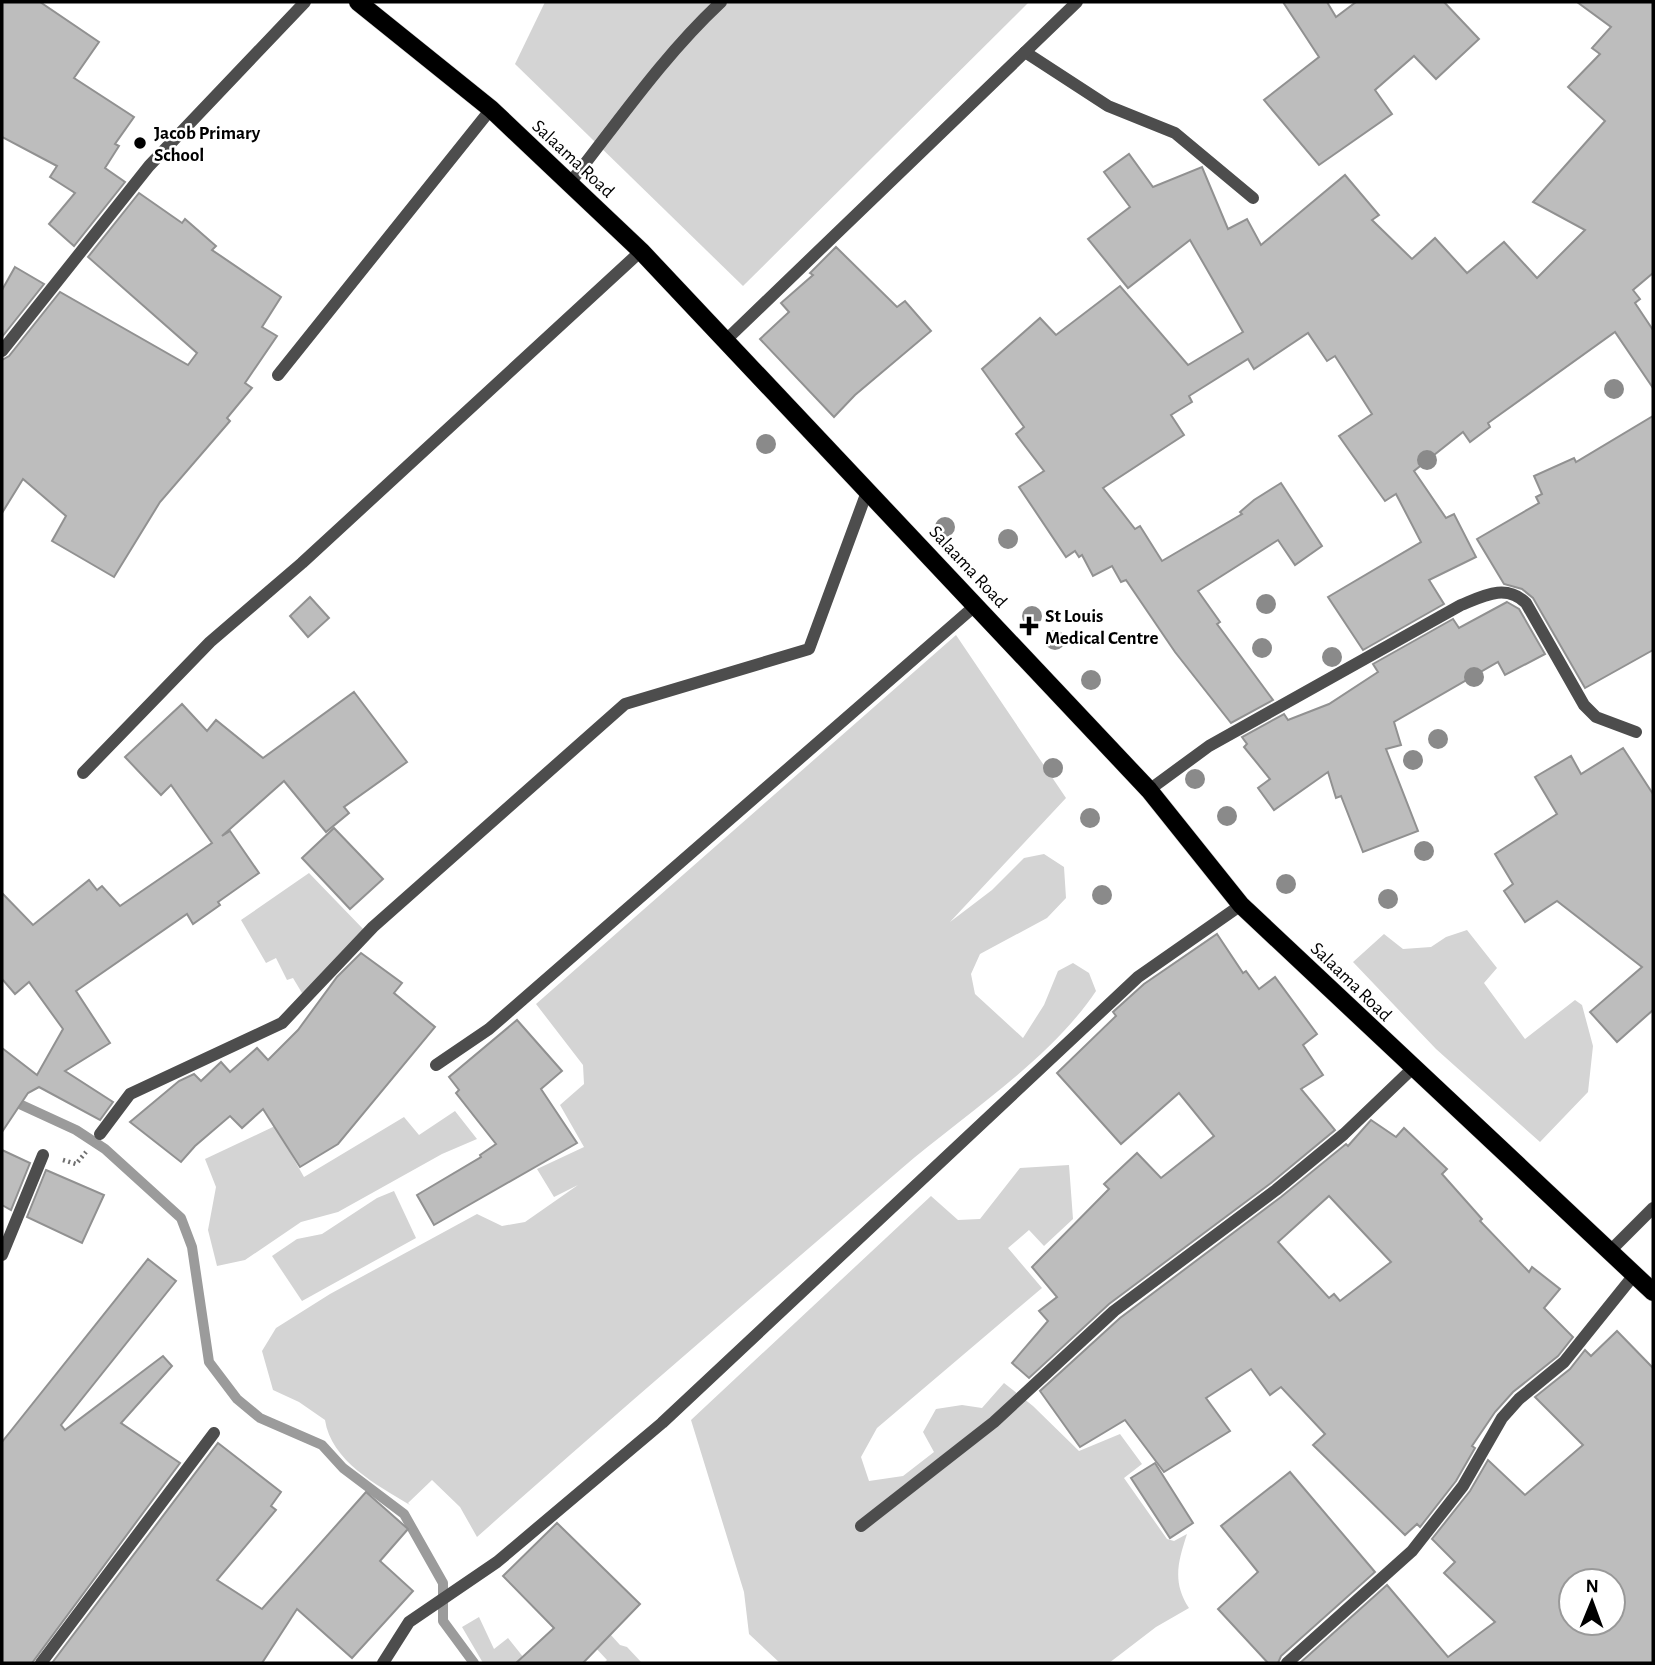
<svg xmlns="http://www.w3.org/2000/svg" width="1655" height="1665" font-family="'Alegreya Sans',sans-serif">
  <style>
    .green { fill: #d4d4d4 }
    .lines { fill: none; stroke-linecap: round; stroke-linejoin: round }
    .stream { stroke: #9b9b9b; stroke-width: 10 }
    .building { fill: #bdbdbd; stroke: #919191; stroke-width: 2; fill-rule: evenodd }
    .major-casing { stroke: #dbdbdb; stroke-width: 19 }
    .path { stroke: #6f6f6f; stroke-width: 4.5; stroke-dasharray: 2 3.5; stroke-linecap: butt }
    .minor { stroke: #4d4d4d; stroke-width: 12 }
    .major { stroke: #000; stroke-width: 18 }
    .tree { fill: #8a8a8a }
    .poi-dot { fill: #000; stroke: #fff; stroke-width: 2.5 }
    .labels { text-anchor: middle; stroke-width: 5; stroke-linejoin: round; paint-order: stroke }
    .poi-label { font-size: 19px; font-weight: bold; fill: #000; stroke: #fff; text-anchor: start }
    .street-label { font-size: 19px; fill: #000; stroke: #fff }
  </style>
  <rect width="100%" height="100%" fill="#fff"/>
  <g class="green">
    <polygon points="545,2 1029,2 743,286 515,64"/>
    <path d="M956 635 1066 798 950 922 992 890 1024 858 1044 854 1064 867 1066 898 1047 918 980 954 971 974 975 994 1023 1038 1044 1005 1058 971 1073 963 1089 973 1096 991C1049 1061 965 1114 901 1169 759 1291 617 1413 477 1537L460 1507 432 1480 408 1503 410 1505C377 1485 331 1461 325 1420L299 1402 273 1390 262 1351 276 1328 330 1294 477 1214 502 1226 525 1222 578 1185 554 1197 537 1169 584 1147 560 1105 584 1084 583 1065 536 1004Z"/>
    <polygon points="309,873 366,932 308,1003 293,978 287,980 276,958 266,963 241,920"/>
    <polygon points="1467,930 1497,968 1484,983 1525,1039 1575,1000 1582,1005 1593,1046 1588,1092 1540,1142 1436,1049 1353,962 1384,934 1403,949 1431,947 1446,937"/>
    <polygon points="455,1111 477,1139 442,1154 338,1212 301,1222 245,1260 217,1266 208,1230 216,1187 205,1159 275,1126 304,1177 404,1117 419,1135"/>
    <path d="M1069 1165 1073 1219 1044 1246 1029 1230 1008 1248 1042 1288 877 1428 861 1457 869 1481 903 1476 934 1452 923 1432 936 1409 962 1405 982 1408 1004 1383 1033 1406 1079 1451 1120 1434 1142 1464 1124 1478 1167 1539 1174 1541 1187 1534C1178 1562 1172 1582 1189 1608L1156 1627 1109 1663H780L749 1634 744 1592 691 1420 931 1196 958 1220 980 1219 1020 1168Z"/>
    <polygon points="394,1191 416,1238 302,1301 272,1256 297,1239 322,1234 377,1198"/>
    <polygon points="581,1602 620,1645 627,1647 642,1663 604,1663 607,1660 566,1616"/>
    <polygon points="479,1617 494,1649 508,1638 528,1663 483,1663 462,1627"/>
  </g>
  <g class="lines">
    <polyline class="stream" points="2,1096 76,1130 105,1149 181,1218 192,1247 209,1362 237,1399 260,1418 322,1445 343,1468 404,1514 443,1583 443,1621 474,1663"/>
  </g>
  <g class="building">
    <polygon points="2,2 40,2 99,42 74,78 134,117 115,144 119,146 105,168 125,182 74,246 49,224 75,193 50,177 57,166 2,137"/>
    <polygon points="1283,2 1327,2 1336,17 1356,2 1444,2 1479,39 1436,79 1414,56 1375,90 1392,114 1319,165 1264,100 1319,57"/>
    <polygon points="1577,2 1653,2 1653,273 1633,290 1640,299 1635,303 1653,330 1653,388 1615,332 1488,423 1490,427 1470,442 1463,432 1414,471 1446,518 1454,514 1476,557 1429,580 1444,604 1363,650 1328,597 1421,542 1396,494 1385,501 1339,436 1372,414 1335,356 1327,361 1308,333 1254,369 1248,359 1189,396 1192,402 1171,415 1184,435 1103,488 1135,529 1140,526 1162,561 1242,514 1240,512 1254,500 1281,483 1322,546 1295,565 1278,540 1198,591 1220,622 1217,624 1273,700 1231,723 1175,652 1126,580 1121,582 1112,566 1093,576 1082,555 1079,557 1075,551 1066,557 1019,487 1044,471 1016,434 1024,427 982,369 1040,318 1056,335 1120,286 1188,365 1243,332 1190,240 1128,288 1088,239 1130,207 1104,172 1129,154 1153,187 1202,167 1228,229 1247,219 1261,245 1345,175 1379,215 1372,220 1412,259 1435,238 1467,273 1504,242 1537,278 1585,230 1533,202 1605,121 1568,87 1600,54 1592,48 1611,27"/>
    <polygon points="139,193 182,223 185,219 216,246 212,250 281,297 262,327 277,336 245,383 252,388 227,418 230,421 160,502 114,577 52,541 66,516 23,479 2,513 2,360 9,356 60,292 188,365 197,353 88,257"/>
    <polygon points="836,247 897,307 905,301 931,331 855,395 834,417 760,339 789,312 781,303 813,275 810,273"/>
    <polygon points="15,267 44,284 2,337 2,290"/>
    <polygon points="1653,416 1653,650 1585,688 1533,598 1522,589 1504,584 1477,539 1539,503 1536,497 1542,494 1534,476 1574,458 1576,462"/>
    <polygon points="310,597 329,618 308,637 290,616"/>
    <polygon points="1507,602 1519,609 1545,654 1505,675 1498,662 1394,722 1401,745 1386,749 1418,831 1363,852 1341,796 1336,798 1328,772 1274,810 1258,788 1270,779 1244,747 1247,744 1242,737 1284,714 1288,720 1329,704 1378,672 1373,664 1453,619 1459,628"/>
    <polygon points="354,692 407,762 344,807 349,813 326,832 284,781 222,836 230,831 259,873 218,902 220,905 193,924 187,914 76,991 110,1043 65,1071 113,1102 100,1120 39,1087 28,1093 2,1132 2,1048 37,1075 63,1029 29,982 15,994 2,979 2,893 33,925 89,880 97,890 102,886 120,906 212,843 171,785 161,795 125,757 182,704 207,731 216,720 263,758"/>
    <polygon points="1623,748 1653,794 1653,1010 1617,1042 1590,1012 1642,967 1557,901 1525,922 1504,891 1513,884 1495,854 1557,814 1535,777 1571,756 1581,774"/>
    <polygon points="334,828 383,879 350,909 302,858"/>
    <polygon points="1217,934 1243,973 1246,971 1259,989 1275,977 1317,1034 1303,1045 1323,1075 1301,1089 1335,1130 1271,1183 1109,1304 1029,1378 1012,1363 1048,1321 1039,1311 1057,1297 1032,1267 1109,1189 1104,1184 1137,1153 1161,1178 1214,1136 1179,1093 1121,1144 1057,1073 1116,1016 1113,1012 1144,984"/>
    <polygon points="361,953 402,983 394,993 435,1027 338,1144 300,1167 263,1109 242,1128 230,1116 195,1146 181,1162 130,1122 179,1081 194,1074 201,1081 221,1062 230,1072 257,1048 268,1060 298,1030 337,977"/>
    <polygon points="517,1020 562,1071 541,1089 577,1143 434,1225 417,1195 481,1157 480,1155 496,1144 456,1093 459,1090 449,1077"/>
    <path d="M1371 1120 1396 1137 1404 1128 1447 1169 1442 1174 1482 1219 1480 1221 1529 1272 1532 1267 1560 1289 1544 1308 1573 1337 1558 1356 1513 1392 1495 1412 1472 1446 1475 1448 1456 1481 1420 1527 1417 1524 1405 1535 1313 1445 1325 1434 1281 1387 1270 1395 1251 1369 1206 1398 1230 1431 1164 1472 1125 1420 1080 1447 1040 1391 1120 1318 1281 1197 1346 1144 1348 1146ZM1329 1196 1391 1262 1340 1301 1334 1294 1329 1298 1278 1242Z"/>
    <polygon points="2,1150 30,1163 11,1210 2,1205"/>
    <polygon points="46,1170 104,1195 82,1243 27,1217"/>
    <polygon points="148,1259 176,1281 61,1425 65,1430 163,1356 172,1366 121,1423 180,1463 32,1663 2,1663 2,1442"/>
    <path d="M1617 1331 1653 1368V1663H1300L1387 1585 1448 1657 1495 1622 1444 1573 1455 1562 1432 1539 1470 1491 1488 1460 1525 1495 1583 1445 1535 1397 1570 1369 1585 1350 1591 1356ZM1571 1581H1613V1623H1571Z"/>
    <polygon points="218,1443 281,1492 271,1506 276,1510 217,1580 262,1609 366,1492 408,1529 380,1561 413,1591 352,1658 297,1609 262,1663 52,1663"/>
    <polygon points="1155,1463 1193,1523 1170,1538 1131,1478"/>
    <polygon points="1290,1472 1375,1572 1281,1656 1278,1663 1268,1663 1218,1609 1258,1572 1221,1526"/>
    <polygon points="557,1523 640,1604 583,1663 516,1663 554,1628 503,1576"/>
  </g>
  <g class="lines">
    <g class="major-casing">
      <polyline id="major" points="358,2 491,109 641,251 1149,790 1241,905 1653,1292"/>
    </g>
    <polyline class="path" points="63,1160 76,1164 86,1152"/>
    <g class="minor">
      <polyline points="1025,52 1108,106 1175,133 1253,198"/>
      <path d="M570 183C618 122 664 55 721 2"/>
      <polyline points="727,339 1077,2"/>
      <polyline points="2,351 149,166 305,2"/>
      <polyline points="278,375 491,109"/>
      <polyline points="83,773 210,642 302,563 641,251"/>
      <path d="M1149 790 1209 746 1461 605C1483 596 1506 583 1526 603L1584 705 1596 717 1636 732"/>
      <polyline points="436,1065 489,1029 976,605"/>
      <polyline points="100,1134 130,1094 282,1023 373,927 625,704 809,649 868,489"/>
      <polyline points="1608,1253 1653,1208"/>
      <polyline points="2,1255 43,1155"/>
      <polyline points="861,1526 994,1422 1114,1311 1276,1190 1344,1134 1413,1068"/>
      <polyline points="41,1663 214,1433"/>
      <polyline points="383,1663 409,1622 497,1562 662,1423 1138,977 1241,905"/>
      <polyline points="1287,1663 1412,1551 1463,1486 1502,1418 1519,1399 1564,1362 1634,1275"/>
    </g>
    <use href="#major" class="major"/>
  </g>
  <g class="tree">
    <circle cx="1614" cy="389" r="10"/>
    <circle cx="766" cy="444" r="10"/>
    <circle cx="1427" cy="460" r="10"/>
    <circle cx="945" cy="527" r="10"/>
    <circle cx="1008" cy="539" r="10"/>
    <circle cx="1266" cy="604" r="10"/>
    <circle cx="1032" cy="616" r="10"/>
    <circle cx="1055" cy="640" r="10"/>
    <circle cx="1262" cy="648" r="10"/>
    <circle cx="1332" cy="657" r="10"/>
    <circle cx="1474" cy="677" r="10"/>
    <circle cx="1091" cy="680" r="10"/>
    <circle cx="1438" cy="739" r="10"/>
    <circle cx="1413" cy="760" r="10"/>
    <circle cx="1053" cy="768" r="10"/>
    <circle cx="1195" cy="779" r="10"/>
    <circle cx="1227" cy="816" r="10"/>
    <circle cx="1090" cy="818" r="10"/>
    <circle cx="1424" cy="851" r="10"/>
    <circle cx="1286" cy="884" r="10"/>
    <circle cx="1102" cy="895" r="10"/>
    <circle cx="1388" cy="899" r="10"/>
  </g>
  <g class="poi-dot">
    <circle cx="140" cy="143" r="7"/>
    <path d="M1025.5 615.5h7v7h7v7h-7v7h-7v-7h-7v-7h7z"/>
  </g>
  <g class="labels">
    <g class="poi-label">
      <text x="154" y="139">Jacob Primary<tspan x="154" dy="22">School</tspan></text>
      <text x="1045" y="622">St Louis<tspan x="1045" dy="22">Medical Centre</tspan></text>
    </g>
    <g class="street-label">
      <text transform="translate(574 158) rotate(43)" y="7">Salaama Road</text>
      <text transform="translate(969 566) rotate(47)" y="7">Salaama Road</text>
      <text transform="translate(1352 981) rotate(44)" y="7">Salaama Road</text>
    </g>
  </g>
  <rect width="1655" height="1665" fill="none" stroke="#000000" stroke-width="7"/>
  <g transform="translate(1592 1602) rotate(1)"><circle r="33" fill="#ffffff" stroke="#999999" stroke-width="2"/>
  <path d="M0-5L12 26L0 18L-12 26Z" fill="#000000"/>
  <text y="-10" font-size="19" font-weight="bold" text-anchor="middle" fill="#000000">N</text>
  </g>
</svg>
